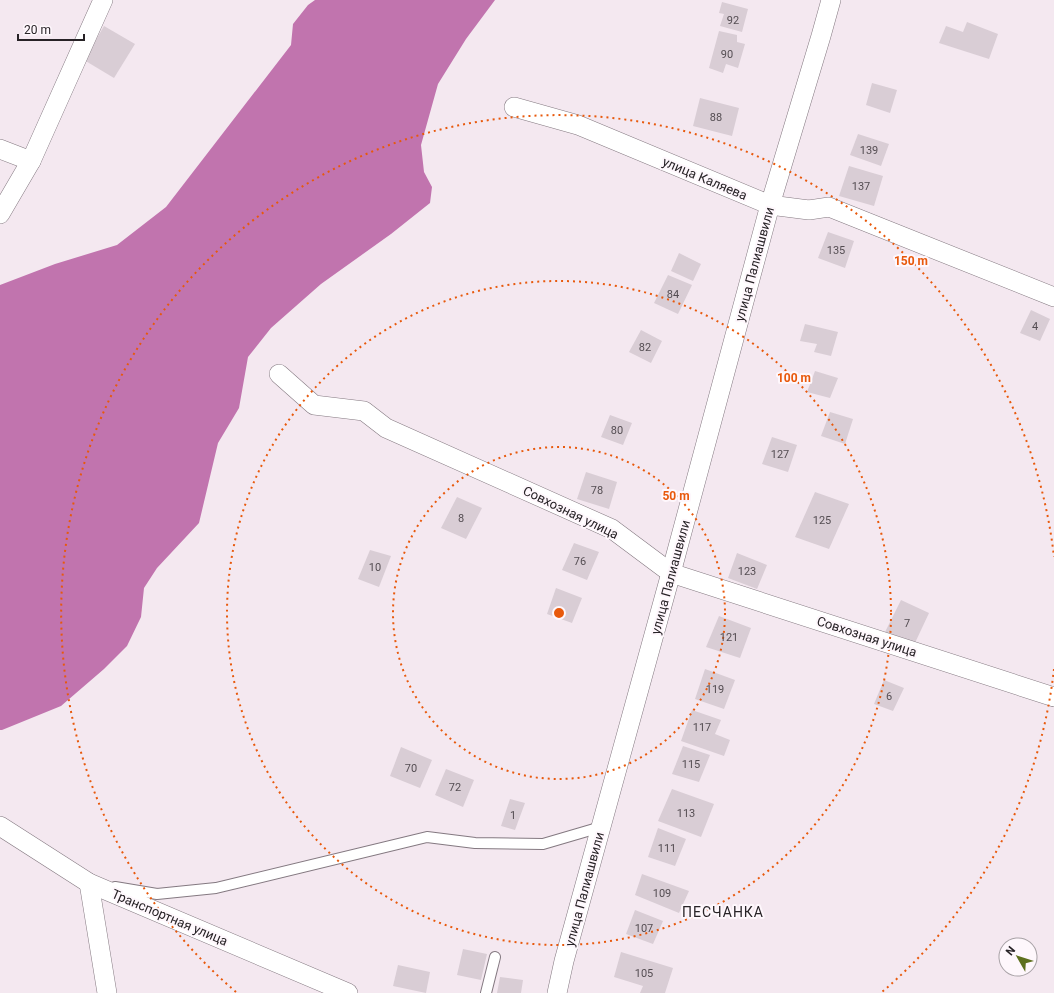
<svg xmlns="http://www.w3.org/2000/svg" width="1054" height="993" font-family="Roboto,sans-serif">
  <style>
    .water { fill: #c174ae }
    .building { fill: #d9cdd5 }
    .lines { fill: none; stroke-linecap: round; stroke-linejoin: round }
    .lane-casing { stroke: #847981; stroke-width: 12 }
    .street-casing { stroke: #847981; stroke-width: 20 }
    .lane { stroke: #fff; stroke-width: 10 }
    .street { stroke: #fff; stroke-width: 19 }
    .ring { fill: none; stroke: #e8590c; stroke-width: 2; stroke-dasharray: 2 4 }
    .labels { text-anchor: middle; stroke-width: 4; stroke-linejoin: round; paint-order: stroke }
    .number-label { font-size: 11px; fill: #544d52 }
    .street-label { font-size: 13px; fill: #272226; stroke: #fef7fc }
    .neighbourhood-label { font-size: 14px; letter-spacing: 1px; fill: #272226; stroke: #fef7fc }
    .centre { fill: #e8590c; stroke: #fef7fc; stroke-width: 2 }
    .ring-label { font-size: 12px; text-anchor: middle; font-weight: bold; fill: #e8590c; stroke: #fef7fc; stroke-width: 4; stroke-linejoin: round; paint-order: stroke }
  </style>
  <rect width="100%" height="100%" fill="#f4e8f0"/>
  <polygon class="water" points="315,0 495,0 466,39 438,84 421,145 424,172 432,187 430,203 391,234 321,284 271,328 248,357 239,408 218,443 199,523 157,568 144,588 141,617 127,646 104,669 61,706 2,730 0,730 0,285 55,264 117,245 166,207 291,45 293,24 308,5"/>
  <g class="building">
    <polygon points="722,2 748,9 742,32 720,26 724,14 719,13"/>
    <polygon points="967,22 998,34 989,59 939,43 946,26 963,32"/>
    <polygon points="104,26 135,44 114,78 84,60"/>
    <polygon points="719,31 737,35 737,42 745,44 738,68 726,64 723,73 709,68"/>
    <polygon points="872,83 897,90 890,113 866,105"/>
    <polygon points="700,98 739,108 732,136 693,126"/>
    <polygon points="858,134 889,144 881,166 850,155"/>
    <polygon points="849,166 883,176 874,206 839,196"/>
    <polygon points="828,232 854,241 845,268 818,258"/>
    <polygon points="679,253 701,264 693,281 671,271"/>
    <polygon points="668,275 692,285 678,314 654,303"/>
    <polygon points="1031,310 1050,319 1040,341 1020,333"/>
    <polygon points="805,324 838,332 831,356 814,352 817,344 800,341"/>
    <polygon points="641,330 662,341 651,363 629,352"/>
    <polygon points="815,371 838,378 830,398 807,392"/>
    <polygon points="830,412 853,419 845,444 821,436"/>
    <polygon points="610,415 632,423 623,445 601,437"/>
    <polygon points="772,437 797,445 788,472 762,464"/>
    <polygon points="586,472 617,482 609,509 577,499"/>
    <polygon points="815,492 849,504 829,549 795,537"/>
    <polygon points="457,497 482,508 466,539 441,528"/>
    <polygon points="574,543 599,552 587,580 562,570"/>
    <polygon points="370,550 391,556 379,587 358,579"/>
    <polygon points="737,553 767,565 757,589 728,578"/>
    <polygon points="556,588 582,598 572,623 547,614"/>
    <polygon points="901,600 929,613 914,645 884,634"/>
    <polygon points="719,616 751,628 740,658 706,647"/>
    <polygon points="705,669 735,680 724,709 695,699"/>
    <polygon points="884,680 904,688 893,711 874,704"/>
    <polygon points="692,710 721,720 715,734 730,740 724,756 681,741"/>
    <polygon points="683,746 710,755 699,782 672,774"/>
    <polygon points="401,747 432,760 420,788 390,776"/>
    <polygon points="446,769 474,780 463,807 435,795"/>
    <polygon points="672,789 714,804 701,837 658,821"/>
    <polygon points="510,799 525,803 515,830 501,826"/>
    <polygon points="658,828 686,839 675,866 648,857"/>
    <polygon points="642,874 689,891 679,913 635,895"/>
    <polygon points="635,910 663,921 653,944 626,934"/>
    <polygon points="463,949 487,954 481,980 457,975"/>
    <polygon points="621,952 673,968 665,993 640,993 643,986 614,977"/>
    <polygon points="398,965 430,972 426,993 393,986"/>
    <polygon points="500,977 523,980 521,993 497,993"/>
  </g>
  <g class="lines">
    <g class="lane-casing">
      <g id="lane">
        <polyline points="115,887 157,894 216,888 427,837 475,843 543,844 601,827"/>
        <polyline points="486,993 495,957"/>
      </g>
    </g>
    <g class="street-casing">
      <g id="street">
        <polyline points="514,107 578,125 770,205 809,210 829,207 1054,297"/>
        <polyline points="0,149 31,161"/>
        <polyline points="0,214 31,161 103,0"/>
        <polyline points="279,374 314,405 364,411 386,428 612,529 671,573 1054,697"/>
        <polyline points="0,826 89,883 348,993"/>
        <polyline points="89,883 107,993"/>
        <polyline points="557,993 564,961 671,573 770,205 821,36 831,0"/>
      </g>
    </g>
    <use href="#lane" class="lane"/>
    <use href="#street" class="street"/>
  </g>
  <g class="ring">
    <circle cx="559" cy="613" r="166"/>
    <circle cx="559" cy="613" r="332"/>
    <path d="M1054 669A498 498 0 0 1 882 992M236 992A498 498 0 1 1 1054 557"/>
  </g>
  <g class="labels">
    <g class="number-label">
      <text x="733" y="24">92</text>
      <text x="727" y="58">90</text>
      <text x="716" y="121">88</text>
      <text x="869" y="154">139</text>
      <text x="861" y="190">137</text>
      <text x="836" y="254">135</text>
      <text x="673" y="298">84</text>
      <text x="1035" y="330">4</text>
      <text x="645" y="351">82</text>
      <text x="617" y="434">80</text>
      <text x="780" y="458">127</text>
      <text x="597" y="494">78</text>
      <text x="461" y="522">8</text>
      <text x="822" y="524">125</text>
      <text x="580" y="565">76</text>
      <text x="375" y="571">10</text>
      <text x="747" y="575">123</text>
      <text x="907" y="627">7</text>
      <text x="729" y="641">121</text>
      <text x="715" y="693">119</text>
      <text x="889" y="700">6</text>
      <text x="702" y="731">117</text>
      <text x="691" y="768">115</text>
      <text x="411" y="772">70</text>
      <text x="455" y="791">72</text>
      <text x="686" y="817">113</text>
      <text x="513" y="819">1</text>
      <text x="667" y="852">111</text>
      <text x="662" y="897">109</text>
      <text x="644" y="932">107</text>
      <text x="644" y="977">105</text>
    </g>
    <g class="street-label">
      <text transform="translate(705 178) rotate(23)" y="5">улица Каляева</text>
      <text transform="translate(754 264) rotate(-75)" y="5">улица Палиашвили</text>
      <text transform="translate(571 512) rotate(26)" y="5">Совхозная улица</text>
      <text transform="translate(670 577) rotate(-75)" y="5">улица Палиашвили</text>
      <text transform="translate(867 636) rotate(18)" y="5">Совхозная улица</text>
      <text transform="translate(584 889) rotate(-75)" y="5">улица Палиашвили</text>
      <text transform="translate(170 917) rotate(23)" y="5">Транспортная улица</text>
    </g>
    <g class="neighbourhood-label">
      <text x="723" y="917">ПЕСЧАНКА</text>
    </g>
  </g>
  <circle cx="559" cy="613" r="6" class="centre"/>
  <g class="ring-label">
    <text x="911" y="265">150 m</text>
    <text x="794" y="382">100 m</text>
    <text x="676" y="500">50 m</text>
  </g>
  <g transform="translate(1018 957) rotate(309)"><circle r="19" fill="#fef7fc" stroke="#a8a2a6"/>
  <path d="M0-3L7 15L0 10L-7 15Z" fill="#5e701e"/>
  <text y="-6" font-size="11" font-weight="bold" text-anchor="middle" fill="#272226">N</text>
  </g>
  <path d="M18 34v6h66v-6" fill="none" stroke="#272226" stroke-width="2"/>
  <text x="24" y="34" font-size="12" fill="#272226" stroke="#fef7fc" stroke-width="3" paint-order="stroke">20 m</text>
</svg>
